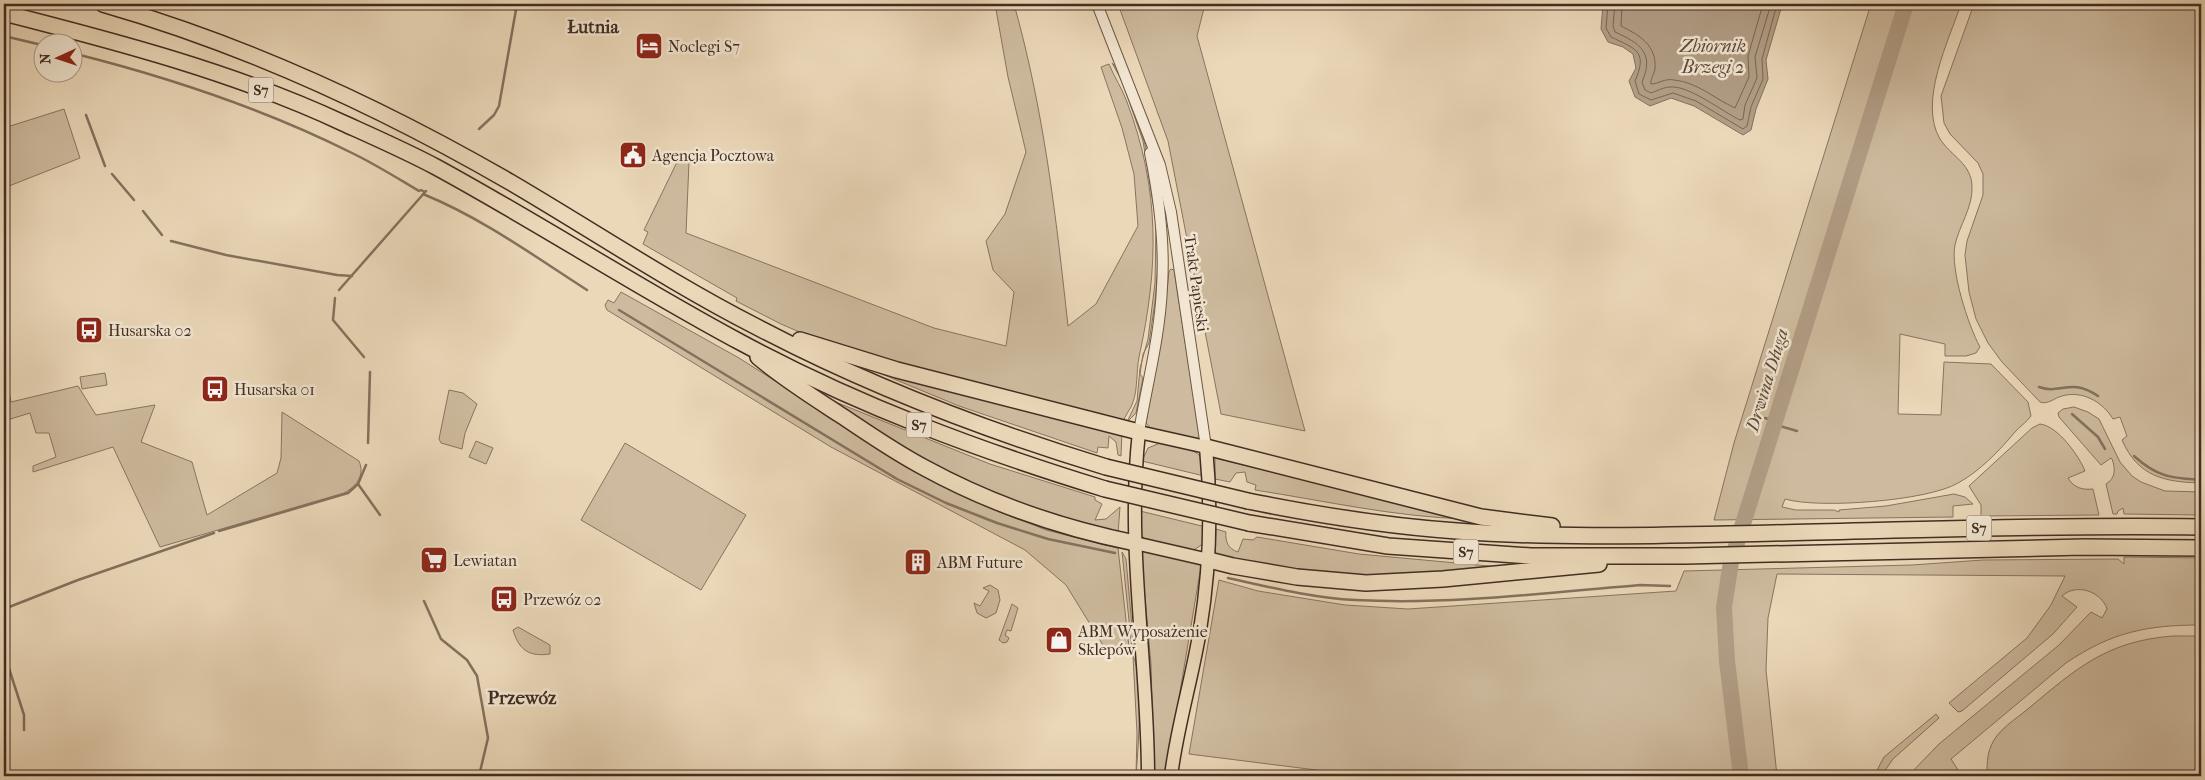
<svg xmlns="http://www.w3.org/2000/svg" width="2205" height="780" font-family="'IM FELL French Canon',serif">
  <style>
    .green { fill: #cebb9f; stroke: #887460 }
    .water { fill: #b19e86; stroke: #84715e }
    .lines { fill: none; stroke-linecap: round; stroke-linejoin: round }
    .shore { stroke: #796654; stroke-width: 1 }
    .stream { stroke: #84715e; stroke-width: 2.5 }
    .river { stroke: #b19e86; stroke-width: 16 }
    .minor-casing { stroke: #6c5848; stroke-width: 12 }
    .major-casing { stroke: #412d22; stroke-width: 15 }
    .highway-casing { stroke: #412d22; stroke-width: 18 }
    .minor { stroke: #f2e6d2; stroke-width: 10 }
    .major { stroke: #ebd8b9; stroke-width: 12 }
    .highway { stroke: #ebd8b9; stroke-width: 15 }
    .highway-bridge-casing { stroke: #412d22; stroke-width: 18; stroke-linecap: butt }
    .highway-bridge { stroke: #ebd8b9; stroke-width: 15 }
    .labels { text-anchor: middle; stroke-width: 5; stroke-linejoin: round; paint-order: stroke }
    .shield { fill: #f2e6d2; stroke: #766457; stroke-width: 1 }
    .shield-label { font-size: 15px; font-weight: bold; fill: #412d22 }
    .poi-label { font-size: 16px; fill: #412d22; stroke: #f2e6d2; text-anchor: start }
    .street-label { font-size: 16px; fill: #412d22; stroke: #f2e6d2 }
    .neighbourhood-label { font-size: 18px; font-weight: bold; fill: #412d22; stroke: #f2e6d2 }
    .water-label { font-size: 18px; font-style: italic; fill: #5d493b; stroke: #f2e6d2 }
    .quarter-label { font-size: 19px; font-weight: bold; fill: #412d22; stroke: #f2e6d2 }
  </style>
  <rect width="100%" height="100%" fill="#ebd8b9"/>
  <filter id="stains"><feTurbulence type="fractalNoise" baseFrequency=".004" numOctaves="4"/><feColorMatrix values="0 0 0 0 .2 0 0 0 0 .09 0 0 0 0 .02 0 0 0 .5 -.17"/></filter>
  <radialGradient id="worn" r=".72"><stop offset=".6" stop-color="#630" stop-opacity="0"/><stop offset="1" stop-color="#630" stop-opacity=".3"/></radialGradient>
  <g class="green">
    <path d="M995 4H1014C1044 111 1056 216 1068 326L1096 304 1138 226 1134 174 1122 128 1101 67 1109 64C1114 77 1122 88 1127 102 1160 190 1159 266 1139 357 1136 372 1138 388 1133 402 1131 409 1125 415 1123 422L983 387 818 340 781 324 736 301 737 298 643 244 648 232 644 230 678 160 689 162 686 233 934 328 1006 346 1014 292 993 270 986 241 1005 214 1026 152 1008 77Z"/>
    <polygon points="1118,4 1205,4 1197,36 1305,431 1221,414 1168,141"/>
    <path d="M1871 4H1961C1949 40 1918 102 1940 139 1951 156 1972 164 1972 187 1973 207 1959 226 1955 245 1950 269 1968 325 1980 347L1976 353 1966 356H1945V344L1900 334 1898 414 1941 415 1944 362 1991 364 2028 402 2031 416C2026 423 2020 426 2015 432 1999 451 1980 471 1958 483 1928 501 1818 509 1785 499L1782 507 1796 510H1834L1839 512V510L1886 506 1954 494 1965 497 1973 504 1953 506V517L1714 520 1734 443Z"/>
    <path d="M1974 4H2201V483C2165 482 2138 477 2122 440L2127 436 2120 417 2113 419C2103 402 2082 390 2062 396 2054 398 2048 405 2040 402L2002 362 1988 343 1976 319 1969 292 1965 255 1967 241 1983 195V174L1978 163 1950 134 1944 123 1941 96Z"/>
    <polygon points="1112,63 1119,70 1144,141 1151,168 1158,222 1158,267 1155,302 1149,343 1143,354 1140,374 1143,378 1136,413 1127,422 1137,401 1140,368 1148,339 1155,283 1156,222 1143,141 1122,81"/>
    <polygon points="64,109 80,158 4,188 4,128"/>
    <polygon points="1171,269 1174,270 1200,438 1197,441 1152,430 1146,423 1164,320 1169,271"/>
    <polygon points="621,292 739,358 917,471 957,493 1046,530 1118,548 1129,647 1106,650 1066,585 1025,550 831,447 607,310 605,305 608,300 614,303"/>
    <polygon points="865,367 1122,431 1121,456 1118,455 1116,442 1109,436 1108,448 1098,447 1097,453 959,406"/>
    <path d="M4 368 11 402 78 386 96 415 155 405 141 442 192 462 207 515 277 473 281 458 282 412 359 461C365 475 357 486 344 493L160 547 113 447 33 472V466L56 457 49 433H36L30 413 4 421Z"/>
    <polygon points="105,373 107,385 82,389 80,377"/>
    <polygon points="449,390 463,393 477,404 465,433 462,449 441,443 439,439"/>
    <polygon points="828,399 990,464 1095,497 1095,500 1102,504 1095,520 1106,519 1120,507 1118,534 1037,513 938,468"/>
    <path d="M2074 407 2088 412 2099 419 2120 462 2132 476 2141 482 2165 491 2201 492V515L2124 514 2123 508 2118 511 2117 514H2113L2106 484C2115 479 2116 469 2112 459L2111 458 2101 465 2059 417 2058 413 2063 409Z"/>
    <path d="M2040 424C2058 426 2079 456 2085 471L2068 478C2074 488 2082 490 2093 489L2099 515 1981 516V505L1969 486 2032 428Z"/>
    <polygon points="476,441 493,448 486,464 469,457"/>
    <polygon points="625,443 746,515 701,590 581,520"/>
    <path d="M1160 443C1172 446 1196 447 1202 459 1204 464 1204 471 1204 476L1142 461 1148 448Z"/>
    <path d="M1215 458 1467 519C1395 517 1326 501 1255 490L1256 485 1247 482 1245 472 1236 473 1230 482 1215 479Z"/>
    <polygon points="1140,511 1206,527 1203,544 1192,551 1145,540 1141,534"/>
    <path d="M1216 529 1226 532C1225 541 1228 549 1238 552L1243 539 1253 540 1257 537 1359 554 1510 568 1383 578 1329 576 1215 555Z"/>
    <polygon points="1143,551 1199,564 1201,566 1166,776 1154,776 1151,664 1141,554"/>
    <polygon points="1122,552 1126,559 1134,649 1132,650"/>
    <path d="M2124 557 2201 558V625C2147 625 2112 632 2066 663L1951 759 1962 776H1908L1939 744 2059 645 2091 612 2102 618 2107 609C2101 591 2076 583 2062 596L2077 607 2053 634 1962 711 1958 712 1949 703 2027 638 2051 605 2065 576 1777 574 1768 618 1766 670 1777 776H1348V774L1189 754 1219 580 1258 591 1345 605 1408 609 1676 591 1684 571 1912 565 1983 560 2118 559 2124 564Z"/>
    <polygon points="990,585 998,590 1000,600 996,613 986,618 977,613 974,603 980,606 989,591 983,588"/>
    <polygon points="1012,604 1018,608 1011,631 1007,630 1005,635 1009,638 1007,642 1003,643 999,640"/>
    <path d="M518 627 550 645V654C529 657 519 650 513 630Z"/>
    <path d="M2173 636H2201V776H1987C1987 766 1987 755 1991 746 1997 730 2016 719 2029 708 2077 668 2107 641 2173 636Z"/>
    <path d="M1133 656C1144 677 1138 750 1136 776L1137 733Z"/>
    <polygon points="1936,714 1939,718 1893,759 1881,776 1874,776 1884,757"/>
  </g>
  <polygon class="water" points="1603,4 1782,5 1766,60 1768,79 1756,109 1751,130 1743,135 1694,106 1671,98 1650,106 1635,97 1629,81 1636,68 1633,54 1623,47 1608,42 1601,29"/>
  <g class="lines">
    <g class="shore">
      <path d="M1608 4 1606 28 1611 37C1636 49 1648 51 1635 81L1639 94 1651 100 1673 93 1696 101 1743 129 1747 126 1751 107 1763 79 1762 59 1777 4"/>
      <path d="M1615 4 1613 26 1615 32C1639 43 1655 52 1642 82L1645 90 1651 93C1657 91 1664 87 1670 87 1689 85 1723 112 1740 120L1743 119 1745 105 1757 78 1755 57 1771 4"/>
      <path d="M1622 4 1621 26C1639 35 1657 45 1655 69 1654 75 1650 79 1651 84 1658 84 1665 78 1674 80 1697 82 1715 99 1735 108L1749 77 1748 56 1763 4"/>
    </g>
    <g class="stream">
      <polyline points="4,36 42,45"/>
      <path d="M72 53C168 77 264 109 352 153 375 164 397 178 419 191L421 190 425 192"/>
      <polyline points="86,115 105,166"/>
      <polyline points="479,129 494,115 499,106 517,4"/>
      <polyline points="112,174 134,200"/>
      <path d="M423 194C482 218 534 256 587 290"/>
      <polyline points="143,211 162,235"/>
      <polyline points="171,241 226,255 337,275 352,276"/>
      <polyline points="339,290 426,191"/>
      <polyline points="335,298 333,320 364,357"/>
      <polyline points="619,310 897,479 946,503 997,523 1048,539 1115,553"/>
      <path d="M2039 387C2061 395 2070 377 2098 396"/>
      <polyline points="2072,414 2098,437 2105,449"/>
      <polyline points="1765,418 1774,421"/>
      <polyline points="1773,424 1797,431"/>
      <polyline points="368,443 370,372"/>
      <path d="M2134 456C2157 477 2171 478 2201 480"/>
      <polyline points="358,484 380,515"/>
      <polyline points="219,531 348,493 358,484 366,465"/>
      <path d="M1228 578C1269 587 1313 598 1355 600 1450 605 1545 593 1640 585L1670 586"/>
      <polyline points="424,601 441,639 467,660 477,676 488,738 479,776"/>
      <polyline points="4,613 4,609 78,580 214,533"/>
      <polyline points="4,653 24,715 24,730"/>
    </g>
    <polyline class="river" points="1741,776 1727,661 1724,607 1731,562 1906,4"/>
    <g class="minor-casing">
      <g id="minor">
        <polyline points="1097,4 1160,165 1171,212 1206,447"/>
        <path d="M1139 432C1147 384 1160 336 1162 287 1165 243 1159 197 1150 153"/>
      </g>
    </g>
    <g class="major-casing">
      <g id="major">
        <polyline points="1135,543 1209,560"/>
        <path d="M1148 776C1148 661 1126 547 1139 432L1206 447C1212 509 1210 569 1200 630 1192 679 1177 727 1171 776"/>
      </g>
    </g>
    <g class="highway-casing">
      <g id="highway">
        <path d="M103 4C246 45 382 108 510 182 592 230 671 283 755 326 867 385 984 430 1106 467"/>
        <path d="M4 13C118 42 236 73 343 123 374 137 406 151 436 167 539 223 637 287 740 342 857 405 978 450 1105 489"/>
        <polyline points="800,340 897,370 1139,432"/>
        <path d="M758 357C784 379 813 397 842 416 869 434 896 453 925 468 991 504 1061 528 1135 543"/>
        <polyline points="1206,447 1481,517 1552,526"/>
        <path d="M1248 501C1317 515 1386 526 1457 531 1562 539 1668 535 1774 533 1916 530 2059 525 2201 527"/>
        <polyline points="1249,523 1388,546 1531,556 1685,556 2084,547 2201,548"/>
        <polyline points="1209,560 1233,566 1297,577 1366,583 1443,579 1599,564"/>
      </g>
    </g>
    <use href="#minor" class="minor"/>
    <use href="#major" class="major"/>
    <use href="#highway" class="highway"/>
    <g class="highway-bridge-casing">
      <g id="highway-bridge">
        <polyline points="1106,467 1248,501"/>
        <polyline points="1105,489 1249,523"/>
      </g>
    </g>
    <use href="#highway-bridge" class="highway-bridge"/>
  </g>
  <defs>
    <g id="hotel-square" transform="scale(1.4375)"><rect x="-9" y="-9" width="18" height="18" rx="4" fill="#8f2418" stroke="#f2e6d2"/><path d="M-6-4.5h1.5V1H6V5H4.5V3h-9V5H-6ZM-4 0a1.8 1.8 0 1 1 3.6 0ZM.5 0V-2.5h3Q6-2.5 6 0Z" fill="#fff"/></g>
    <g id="civic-square" transform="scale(1.4375)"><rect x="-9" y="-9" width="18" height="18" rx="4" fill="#8f2418" stroke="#f2e6d2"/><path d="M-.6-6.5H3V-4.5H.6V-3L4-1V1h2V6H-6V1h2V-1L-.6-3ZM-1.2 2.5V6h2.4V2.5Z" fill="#fff"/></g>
    <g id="bus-square" transform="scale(1.4375)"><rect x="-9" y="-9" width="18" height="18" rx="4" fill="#8f2418" stroke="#f2e6d2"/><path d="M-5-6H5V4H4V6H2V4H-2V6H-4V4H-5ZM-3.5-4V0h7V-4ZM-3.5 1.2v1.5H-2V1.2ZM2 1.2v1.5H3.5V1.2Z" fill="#fff"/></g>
    <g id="supermarket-square" transform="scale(1.4375)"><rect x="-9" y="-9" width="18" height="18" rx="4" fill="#8f2418" stroke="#f2e6d2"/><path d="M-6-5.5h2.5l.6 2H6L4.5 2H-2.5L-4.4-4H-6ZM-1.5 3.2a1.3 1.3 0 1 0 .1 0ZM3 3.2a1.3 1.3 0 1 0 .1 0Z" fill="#fff"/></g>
    <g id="building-square" transform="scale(1.4375)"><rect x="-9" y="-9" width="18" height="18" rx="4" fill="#8f2418" stroke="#f2e6d2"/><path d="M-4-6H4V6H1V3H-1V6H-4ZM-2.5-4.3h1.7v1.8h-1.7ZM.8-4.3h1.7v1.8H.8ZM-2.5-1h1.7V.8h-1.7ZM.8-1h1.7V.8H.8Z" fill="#fff"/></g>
    <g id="shop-square" transform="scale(1.4375)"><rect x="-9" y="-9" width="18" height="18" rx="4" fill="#8f2418" stroke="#f2e6d2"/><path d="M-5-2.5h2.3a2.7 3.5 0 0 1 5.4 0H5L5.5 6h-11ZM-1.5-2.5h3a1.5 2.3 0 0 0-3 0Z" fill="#fff"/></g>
  </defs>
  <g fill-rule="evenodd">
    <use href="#hotel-square" x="649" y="46"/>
    <use href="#civic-square" x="633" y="155"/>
    <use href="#bus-square" x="89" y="330"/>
    <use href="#bus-square" x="215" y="389"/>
    <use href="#supermarket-square" x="434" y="560"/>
    <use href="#building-square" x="918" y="562"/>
    <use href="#bus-square" x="504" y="599"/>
    <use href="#shop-square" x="1059" y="640"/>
  </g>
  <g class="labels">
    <g class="shield">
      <rect x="248.5" y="77.5" width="25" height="25" rx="4"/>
      <rect x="906.5" y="412.5" width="25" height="25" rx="4"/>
      <rect x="1966.5" y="515.5" width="25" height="25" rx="4"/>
      <rect x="1453.5" y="539.5" width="25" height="25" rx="4"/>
    </g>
    <g class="shield-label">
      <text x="261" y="95">S7</text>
      <text x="919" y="430">S7</text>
      <text x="1979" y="533">S7</text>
      <text x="1466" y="557">S7</text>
    </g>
    <g class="poi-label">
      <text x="668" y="52">Noclegi S7</text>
      <text x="652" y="161">Agencja Pocztowa</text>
      <text x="108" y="336">Husarska 02</text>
      <text x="234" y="395">Husarska 01</text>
      <text x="453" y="566">Lewiatan</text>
      <text x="937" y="568">ABM Future</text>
      <text x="523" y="605">Przewóz 02</text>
      <text x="1078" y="637">ABM Wyposażenie<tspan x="1078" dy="18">Sklepów</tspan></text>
    </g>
    <g class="street-label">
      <text transform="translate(1197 283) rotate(82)" y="6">Trakt Papieski</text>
    </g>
    <g class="neighbourhood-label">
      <text x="593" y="33">Łutnia</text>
    </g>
    <g class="water-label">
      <text x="1713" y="52">Zbiornik<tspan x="1713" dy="21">Brzegi 2</tspan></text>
      <text transform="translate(1767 380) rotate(-73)" y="6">Drwina Długa</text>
    </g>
    <g class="quarter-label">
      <text x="522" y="704">Przewóz</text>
    </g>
  </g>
  <rect width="2205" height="780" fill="none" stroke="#ebd8b9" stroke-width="20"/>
  <rect x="5" y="5" width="2195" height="770" fill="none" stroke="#412d22" stroke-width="2.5"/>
  <rect x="10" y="10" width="2185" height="760" fill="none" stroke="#412d22"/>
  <g transform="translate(58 58) rotate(267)"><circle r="24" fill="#f2e6d2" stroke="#ab9c8c"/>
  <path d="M0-4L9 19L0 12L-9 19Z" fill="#8f2418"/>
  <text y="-8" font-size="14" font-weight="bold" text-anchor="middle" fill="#412d22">N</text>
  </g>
  <rect width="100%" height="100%" filter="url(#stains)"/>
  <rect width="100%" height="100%" fill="url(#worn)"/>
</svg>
